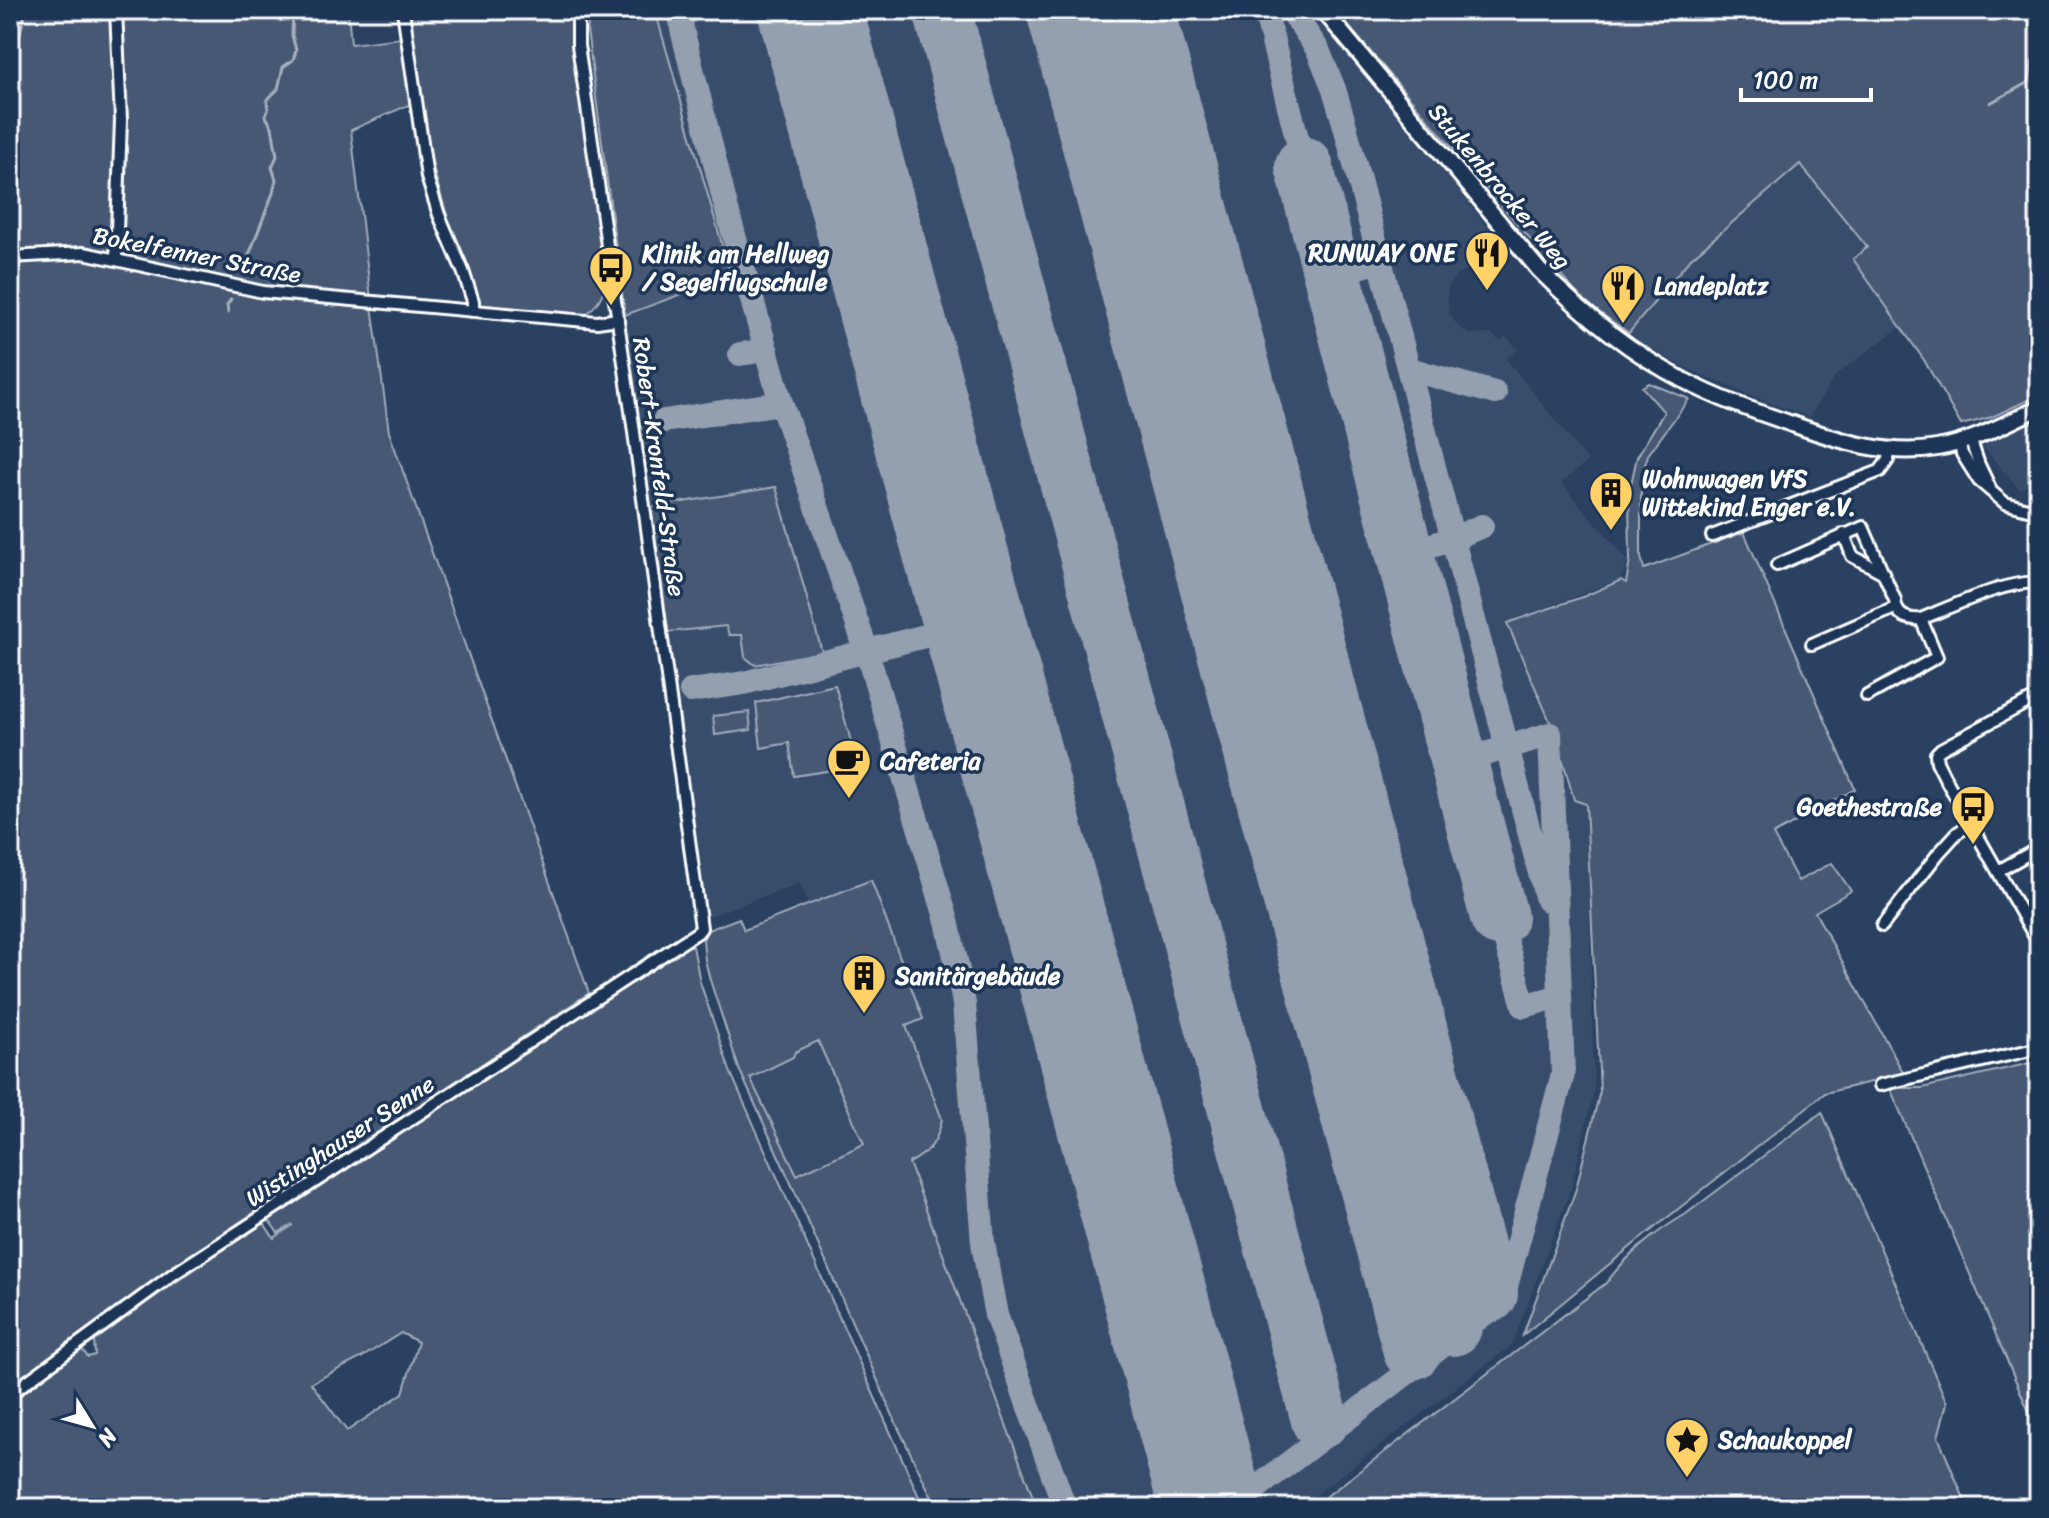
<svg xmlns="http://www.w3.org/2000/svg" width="2049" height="1518" font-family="Sriracha,sans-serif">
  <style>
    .built { fill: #394e6c }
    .green { fill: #465975; stroke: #a2acba; stroke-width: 2; fill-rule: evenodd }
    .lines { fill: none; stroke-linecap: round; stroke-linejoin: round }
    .stream { stroke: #a7b1be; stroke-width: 3 }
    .taxiway { stroke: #94a0b0; stroke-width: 24 }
    .runway { stroke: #94a0b0; stroke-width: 58 }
    .street-casing { stroke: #fff; stroke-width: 16 }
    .secondary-casing { stroke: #fff; stroke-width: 20 }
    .street { stroke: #1d3557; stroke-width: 10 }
    .secondary { stroke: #1d3557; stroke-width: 14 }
    .labels { text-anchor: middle; stroke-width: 7; stroke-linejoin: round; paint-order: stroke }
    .street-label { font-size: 24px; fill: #fff; stroke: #1d3557 }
    .poi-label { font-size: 24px; font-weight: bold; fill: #fff; stroke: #1d3557; text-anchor: start }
  </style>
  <rect width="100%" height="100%" fill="#2a4161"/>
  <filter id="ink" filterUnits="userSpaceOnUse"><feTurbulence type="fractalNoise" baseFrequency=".0125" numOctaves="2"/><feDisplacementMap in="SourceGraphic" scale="16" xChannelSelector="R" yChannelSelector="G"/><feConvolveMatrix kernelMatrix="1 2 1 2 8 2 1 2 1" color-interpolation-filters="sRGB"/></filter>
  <g filter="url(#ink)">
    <g class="built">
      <polygon points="655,10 1313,10 1378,87 1505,250 1495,258 1458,274 1453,280 1448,287 1447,296 1449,313 1457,325 1469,334 1492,334 1500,342 1506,337 1518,349 1506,359 1588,461 1561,483 1629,562 1620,579 1506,623 1553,733 1572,801 1586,805 1594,1090 1571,1188 1512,1345 1298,1508 1037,1508 909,1163 864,1144 797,1175 750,1078 793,1057 795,1052 768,920 808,903 800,883 707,917 625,315 730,276"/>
      <polygon points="1800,164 1867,248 1853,259 1901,326 1836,375 1809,417 1744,393 1682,366 1648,347 1629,333 1690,259"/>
      <polygon points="2039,415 2039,479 2020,490 1984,448 1987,442 1998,433"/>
    </g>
    <g class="green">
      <polygon points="17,10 348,10 351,44 400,38 411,104 351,130 371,299 267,288 84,250 10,251 10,11"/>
      <path d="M406 10H581L572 29 607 274C606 291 597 309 581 317L478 306C464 266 449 226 438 185 421 128 415 68 406 10Z"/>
      <polygon points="602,10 655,10 731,276 625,315 587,30 589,20"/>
      <polygon points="1351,10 2039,10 2039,395 1992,417 1961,425 1924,360 1853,259 1867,247 1800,164 1690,259 1629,333 1583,301 1340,16"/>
      <polygon points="85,258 120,265 237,292 372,306 389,432 589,993 172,1270 10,1388 10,260"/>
      <polygon points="1649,383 1689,399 1648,455 1641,477 1641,557 1644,569 1744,532 1855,789 1773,835 1798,881 1832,863 1851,891 1815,912 1904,1074 1825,1093 1639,1240 1523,1335 1576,1189 1600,1091 1586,804 1574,800 1555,733 1507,623 1585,596 1621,580 1626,583 1630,561 1629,493 1637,457 1664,412 1642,387"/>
      <polygon points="776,487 822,652 755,665 745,657 742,635 729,635 726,626 668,632 651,507"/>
      <polygon points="835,685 858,766 794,776 789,743 761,748 756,703"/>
      <polygon points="749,712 751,730 715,735 713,716"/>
      <path d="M871 880 923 1019 906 1026 942 1119C937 1143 930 1152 909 1163L1037 1508H937L897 1425 804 1212 739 1069 710 980 705 960 703 940 708 930 739 918 744 930ZM818 1041 864 1144 797 1175 750 1078 793 1057 795 1052Z"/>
      <path d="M687 945 693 946 700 982 730 1071 924 1508H10V1399L81 1348 88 1357 95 1355 94 1339 263 1222 274 1238 293 1225 278 1233 268 1219 392 1136 493 1074ZM401 1333 418 1342 403 1393 347 1431 311 1383 361 1358Z"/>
      <polygon points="2039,1061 2039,1435 1890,1088 1922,1088"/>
      <path d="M1822 1112 1947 1403 1938 1437 1968 1508H1311L1606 1283C1629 1253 1654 1233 1686 1214Z"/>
    </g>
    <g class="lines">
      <g class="stream">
        <polyline points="10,72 26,10"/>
        <polyline points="1990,103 2029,82 2032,62 2034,60 2039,63"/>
        <polyline points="242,273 273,193 276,180 272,167 277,156 272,127 265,115 268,110 267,100 278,89 283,67 293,60 295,54 296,50 292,35 293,10"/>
        <polyline points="228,313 227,305 231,299"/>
      </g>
      <g class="taxiway">
        <polyline points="688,10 681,21 682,29 726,207 781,403 867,652 947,921 958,970 964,1004 983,1242 989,1278 996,1315 1065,1508"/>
        <polyline points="1265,10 1304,166"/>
        <polyline points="1291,10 1318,50 1334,89 1345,126 1547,900"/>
        <polyline points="1332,275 1380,261"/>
        <polyline points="862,294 907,282"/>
        <polyline points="740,354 766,350"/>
        <polyline points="1409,369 1495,393"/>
        <polyline points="664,421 781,403"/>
        <polyline points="1404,553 1452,539 1482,526"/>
        <polyline points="691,691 744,683 952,629"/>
        <polyline points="1499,917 1524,1006 1560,996"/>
        <polyline points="1343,1091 1428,1064"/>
        <polyline points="1097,1169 1141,1156"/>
        <polyline points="1184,1493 1189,1508"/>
        <polyline points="1230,1508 1496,1305 1504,1294 1563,1074 1550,734 1460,762"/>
      </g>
      <g class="runway">
        <polyline points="786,10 1184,1493"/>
        <polyline points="834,10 1228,1479"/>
        <polyline points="942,10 1320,1420"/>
        <polyline points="1055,10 1412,1351"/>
        <polyline points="1103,10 1453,1327"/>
        <polyline points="1146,10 1489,1294"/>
        <polyline points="1304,166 1499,917"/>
      </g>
      <g class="street-casing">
        <g id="street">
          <polyline points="116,10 121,120 116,259"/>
          <polyline points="403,10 427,177 439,215 463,271 473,301 473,311"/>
          <polyline points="10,257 84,253 263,292 597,322 618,319"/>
          <polyline points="1970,438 1979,465 1990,488"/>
          <polyline points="1959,441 1962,454 1979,481 2005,503 2039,512"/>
          <polyline points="1844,534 1852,556 1882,572"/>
          <polyline points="1712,536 1880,471 1888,460 1889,450"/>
          <path d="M1777 565 1863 527 1895 600C1896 616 1907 620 1921 619 1951 607 2008 579 2039 583"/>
          <polyline points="1812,644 1895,608"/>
          <polyline points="1867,696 1937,657 1921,619"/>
          <polyline points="2039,696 1941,749 1936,754 1937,762 1945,778 2039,944"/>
          <polyline points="1998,871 2039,848"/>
          <polyline points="1882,926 1938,854 1957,833 1971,824"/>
          <polyline points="1880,1085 2039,1048"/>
          <polyline points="10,1394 172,1275 698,932 701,928 633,425 578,45 578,20 586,10"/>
        </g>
      </g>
      <g class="secondary-casing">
        <path id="secondary" d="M1323 10 1539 270C1582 313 1628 351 1683 380 1718 399 1757 412 1795 425 1840 441 1889 457 1937 448 1973 442 2007 423 2039 408"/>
      </g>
      <use href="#street" class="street"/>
      <use href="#secondary" class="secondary"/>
    </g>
  </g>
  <defs>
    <g id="restaurant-pin" transform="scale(2.3)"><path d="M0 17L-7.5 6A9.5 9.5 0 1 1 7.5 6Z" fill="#ffd166" stroke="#1d3557"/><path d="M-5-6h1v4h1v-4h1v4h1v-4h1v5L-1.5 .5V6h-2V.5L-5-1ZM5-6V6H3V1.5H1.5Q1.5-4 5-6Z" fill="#111"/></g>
    <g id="bus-pin" transform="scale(2.3)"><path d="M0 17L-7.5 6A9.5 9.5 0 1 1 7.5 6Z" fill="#ffd166" stroke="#1d3557"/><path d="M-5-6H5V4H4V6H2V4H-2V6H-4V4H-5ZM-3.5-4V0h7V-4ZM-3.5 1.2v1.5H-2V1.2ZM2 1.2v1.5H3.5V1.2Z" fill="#111"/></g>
    <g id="building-pin" transform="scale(2.3)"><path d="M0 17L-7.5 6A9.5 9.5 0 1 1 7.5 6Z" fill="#ffd166" stroke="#1d3557"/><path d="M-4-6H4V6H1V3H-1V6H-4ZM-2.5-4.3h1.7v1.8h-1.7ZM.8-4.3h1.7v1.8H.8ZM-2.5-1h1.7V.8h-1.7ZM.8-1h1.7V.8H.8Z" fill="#111"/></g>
    <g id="cafe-pin" transform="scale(2.3)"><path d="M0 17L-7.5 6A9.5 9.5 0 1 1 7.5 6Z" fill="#ffd166" stroke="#1d3557"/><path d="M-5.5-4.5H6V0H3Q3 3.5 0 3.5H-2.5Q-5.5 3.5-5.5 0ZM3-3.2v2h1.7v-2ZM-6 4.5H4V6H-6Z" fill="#111"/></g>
    <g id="sight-pin" transform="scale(2.3)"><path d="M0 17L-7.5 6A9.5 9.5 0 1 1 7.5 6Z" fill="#ffd166" stroke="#1d3557"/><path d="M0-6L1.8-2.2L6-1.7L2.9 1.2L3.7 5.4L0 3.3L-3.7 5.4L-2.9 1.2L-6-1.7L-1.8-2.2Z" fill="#111"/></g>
  </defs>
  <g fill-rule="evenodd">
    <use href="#restaurant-pin" x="1487" y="253"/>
    <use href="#bus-pin" x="611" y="268"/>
    <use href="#restaurant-pin" x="1623" y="286"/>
    <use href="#building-pin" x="1611" y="493"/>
    <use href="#cafe-pin" x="849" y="761"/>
    <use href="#bus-pin" x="1973" y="807"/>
    <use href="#building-pin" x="864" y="976"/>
    <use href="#sight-pin" x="1687" y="1440"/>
  </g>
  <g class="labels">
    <g class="street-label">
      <text transform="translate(1500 186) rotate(50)" y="8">Stukenbrocker Weg</text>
      <text transform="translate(197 255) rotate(11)" y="8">Bokelfenner Straße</text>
      <text transform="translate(659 467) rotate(82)" y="8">Robert-Kronfeld-Straße</text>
      <text transform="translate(340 1141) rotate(-33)" y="8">Wistinghauser Senne</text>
    </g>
    <g class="poi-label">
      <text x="1456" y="261" text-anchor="end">RUNWAY ONE</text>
      <text x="642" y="262">Klinik am Hellweg<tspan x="642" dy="28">/ Segelflugschule</tspan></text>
      <text x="1654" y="294">Landeplatz</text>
      <text x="1642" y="487">Wohnwagen VfS<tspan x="1642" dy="28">Wittekind Enger e.V.</tspan></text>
      <text x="880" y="769">Cafeteria</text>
      <text x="1942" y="815" text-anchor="end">Goethestraße</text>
      <text x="895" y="984">Sanitärgebäude</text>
      <text x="1718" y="1448">Schaukoppel</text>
    </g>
  </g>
  <rect width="2049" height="1518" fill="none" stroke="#1d3557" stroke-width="40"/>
  <rect x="20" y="20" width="2009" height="1478" fill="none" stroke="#fff" stroke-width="3" filter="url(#ink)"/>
  <g transform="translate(92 1426) rotate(127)" stroke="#1d3557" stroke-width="6" paint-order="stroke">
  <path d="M0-6L14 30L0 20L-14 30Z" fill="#ffffff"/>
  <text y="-12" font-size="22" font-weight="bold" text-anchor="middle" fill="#ffffff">N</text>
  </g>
  <path d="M1741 88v12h130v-12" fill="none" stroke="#ffffff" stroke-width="4"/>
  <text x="1753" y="88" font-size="24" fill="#ffffff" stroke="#1d3557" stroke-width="6" paint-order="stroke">100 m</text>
</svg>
